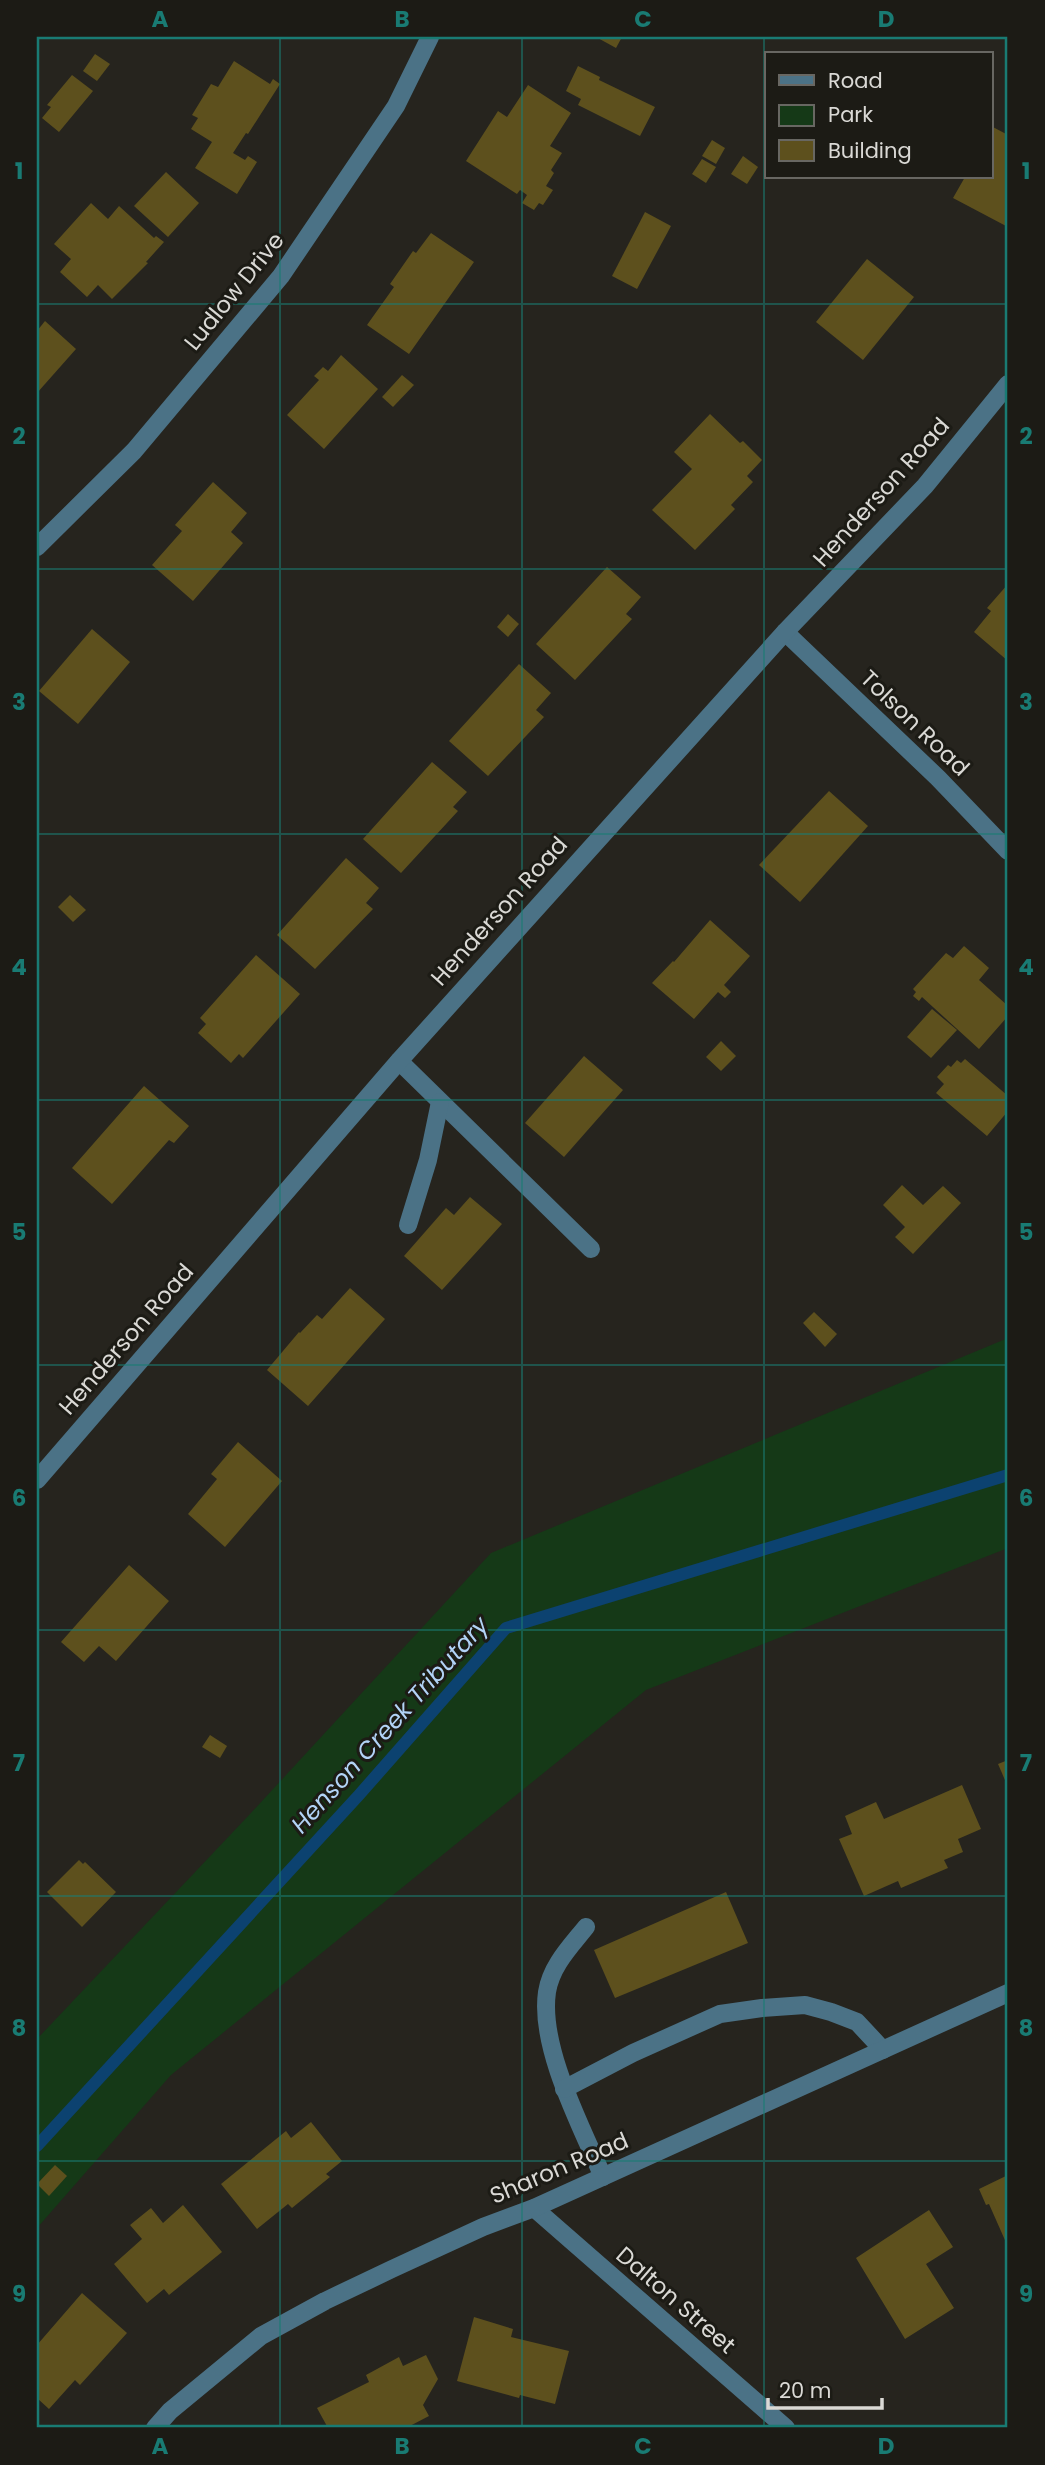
<svg xmlns="http://www.w3.org/2000/svg" width="1045" height="2465" font-family="Poppins,sans-serif">
  <style>
    .green { fill: #153917 }
    .lines { fill: none; stroke-linecap: round; stroke-linejoin: round }
    .stream { stroke: #0c4270; stroke-width: 12 }
    .building { fill: #5d501d }
    .minor { stroke: #4b7286; stroke-width: 18 }
    .grid { fill: none; stroke: #197b73; stroke-width: 2; stroke-opacity: 0.55 }
    .labels { text-anchor: middle; stroke-width: 6; stroke-linejoin: round; paint-order: stroke }
    .street-label { font-size: 23px; fill: #dad9d5; stroke: #1c1b15 }
    .water-label { font-size: 24px; font-style: italic; fill: #b2d3f6; stroke: #1c1b15 }
    .neatline { fill: none; stroke: #197b73; stroke-width: 2.5 }
    .grid-label { font-size: 23px; text-anchor: middle; font-weight: bold; fill: #197b73 }
  </style>
  <rect width="100%" height="100%" fill="#26241e"/>
  <polygon class="green" points="1008,1338 1008,1548 646,1690 171,2075 37,2228 37,2039 250,1814 491,1553"/>
  <g class="lines">
    <polyline class="stream" points="37,2146 359,1795 506,1628 1008,1475"/>
  </g>
  <g class="building">
    <polygon points="596,37 622,37 616,48"/>
    <polygon points="95,54 110,64 97,81 83,71"/>
    <polygon points="234,61 270,84 273,79 280,84 248,134 246,133 233,153 245,160 248,156 257,162 237,194 195,168 212,142 191,129 198,118 192,115 211,84 218,87"/>
    <polygon points="578,66 600,77 599,80 655,107 640,136 578,105 581,99 566,91"/>
    <polygon points="72,75 93,91 59,132 42,118 51,107 47,105"/>
    <polygon points="528,85 571,113 550,146 562,153 551,170 554,173 546,186 553,190 543,205 539,203 534,210 522,203 527,195 520,190 517,194 466,161 498,111 507,117"/>
    <polygon points="991,126 1008,135 1008,230 1006,226 953,198 965,177 991,177"/>
    <polygon points="712,140 725,148 716,164 702,156"/>
    <polygon points="743,156 758,167 747,184 731,174"/>
    <polygon points="702,159 716,167 706,183 692,174"/>
    <polygon points="166,172 199,203 168,237 134,206"/>
    <polygon points="91,203 108,219 119,206 154,238 156,236 164,242 146,262 148,263 112,299 98,285 87,297 60,272 71,259 54,244"/>
    <polygon points="645,212 671,226 637,289 612,276"/>
    <polygon points="431,233 474,262 409,354 367,325 394,287 390,284 413,251 416,253"/>
    <polygon points="867,259 914,297 863,360 816,322"/>
    <polygon points="45,321 76,349 37,393 37,331"/>
    <polygon points="341,355 378,389 324,449 287,415 319,380 314,376 323,367 328,371"/>
    <polygon points="402,375 414,385 393,407 382,397"/>
    <polygon points="710,414 740,443 743,441 762,460 747,476 753,482 731,505 735,509 695,550 652,510 692,469 674,452"/>
    <polygon points="213,482 247,513 231,532 243,543 193,601 152,565 182,531 175,525"/>
    <polygon points="607,567 641,597 626,614 632,619 575,680 536,644"/>
    <polygon points="1008,584 1008,661 974,632 991,611 987,608"/>
    <polygon points="508,614 519,624 508,637 497,627"/>
    <polygon points="92,629 130,662 78,724 39,691"/>
    <polygon points="519,664 551,693 536,710 544,717 488,776 449,741"/>
    <polygon points="432,762 467,792 453,807 458,811 401,873 363,839"/>
    <polygon points="829,791 868,826 800,902 759,865"/>
    <polygon points="346,858 379,888 366,903 373,909 315,969 277,935"/>
    <polygon points="70,895 86,910 73,922 58,907"/>
    <polygon points="710,920 750,956 724,985 731,992 725,998 718,992 694,1019 652,983 673,961 674,962"/>
    <polygon points="964,946 989,968 979,980 1008,1006 1008,1016 979,1049 922,997 919,1001 913,996 916,992 913,989 946,953 953,958"/>
    <polygon points="256,955 300,994 243,1058 239,1054 231,1063 198,1033 206,1024 200,1018"/>
    <polygon points="932,1009 957,1030 931,1058 907,1037"/>
    <polygon points="721,1041 736,1056 721,1071 706,1057"/>
    <polygon points="584,1056 623,1090 564,1157 525,1123"/>
    <polygon points="965,1059 1008,1096 1008,1111 987,1136 936,1093 944,1084 937,1077 948,1065 951,1067 957,1060 961,1063"/>
    <polygon points="144,1086 189,1126 174,1143 169,1140 112,1204 72,1168"/>
    <polygon points="902,1185 923,1205 943,1186 961,1203 913,1254 895,1237 905,1227 883,1205"/>
    <polygon points="470,1197 502,1224 442,1290 404,1256 446,1208 454,1215"/>
    <polygon points="350,1288 385,1319 308,1406 267,1370 299,1332 300,1333 317,1315 322,1319"/>
    <polygon points="814,1312 837,1334 825,1347 803,1323"/>
    <polygon points="238,1442 282,1481 225,1547 188,1514 217,1479 211,1474"/>
    <polygon points="129,1565 169,1601 116,1661 99,1646 84,1662 61,1642"/>
    <polygon points="210,1735 227,1746 220,1758 202,1747"/>
    <polygon points="1008,1760 1008,1787 998,1764"/>
    <polygon points="962,1785 981,1829 958,1839 963,1852 944,1860 948,1868 901,1888 898,1881 864,1896 839,1839 852,1834 845,1816 876,1802 884,1819"/>
    <polygon points="79,1860 83,1864 85,1862 116,1892 82,1927 47,1892"/>
    <polygon points="726,1892 748,1943 615,1998 594,1950"/>
    <polygon points="311,2122 342,2161 326,2174 330,2177 292,2208 288,2204 257,2229 221,2184 286,2131 291,2138"/>
    <polygon points="55,2165 67,2176 49,2196 37,2184"/>
    <polygon points="1008,2175 1008,2247 989,2204 986,2205 979,2189"/>
    <polygon points="183,2205 222,2252 169,2295 164,2289 147,2303 114,2264 142,2239 130,2225 151,2208 163,2223"/>
    <polygon points="929,2210 953,2247 926,2264 954,2308 905,2339 856,2258"/>
    <polygon points="82,2293 127,2333 80,2385 75,2380 49,2409 37,2398 37,2345"/>
    <polygon points="474,2317 513,2329 511,2337 569,2351 555,2404 520,2395 519,2398 457,2381"/>
    <polygon points="426,2355 438,2379 423,2405 429,2416 406,2428 328,2428 317,2408 369,2382 366,2375 399,2357 403,2366"/>
  </g>
  <g class="lines">
    <g class="minor">
      <polyline points="37,547 134,451 281,276 396,106 430,37"/>
      <polyline points="785,632 938,778 1008,851"/>
      <polyline points="399,1061 591,1249"/>
      <polyline points="408,1225 428,1160 440,1102"/>
      <polyline points="37,1480 399,1061 785,632 925,486 1008,384"/>
      <path d="M586 1927C570 1947 551 1966 547 1992 539 2047 581 2126 603 2177"/>
      <polyline points="564,2089 633,2053 720,2014 762,2008 805,2005 831,2012 857,2022 883,2050"/>
      <polyline points="534,2208 786,2428"/>
      <polyline points="155,2428 170,2411 261,2336 325,2301 392,2269 483,2227 534,2208 1008,1993"/>
    </g>
  </g>
  <path class="grid" d="M280 37V2428M522 37V2428M764 37V2428M37 304H1008M37 569H1008M37 834H1008M37 1100H1008M37 1365H1008M37 1630H1008M37 1896H1008M37 2161H1008"/>
  <g class="labels">
    <g class="street-label">
      <text transform="translate(234 291) rotate(-51)" y="8">Ludlow Drive</text>
      <text transform="translate(881 492) rotate(-48)" y="8">Henderson Road</text>
      <text transform="translate(915 723) rotate(44)" y="8">Tolson Road</text>
      <text transform="translate(499 911) rotate(-48)" y="8">Henderson Road</text>
      <text transform="translate(126 1339) rotate(-49)" y="8">Henderson Road</text>
      <text transform="translate(559 2168) rotate(-23)" y="8">Sharon Road</text>
      <text transform="translate(676 2300) rotate(41)" y="8">Dalton Street</text>
    </g>
    <g class="water-label">
      <text transform="translate(390 1725) rotate(-48)" y="8">Henson Creek Tributary</text>
    </g>
  </g>
  <rect width="1045" height="2465" fill="none" stroke="#1c1b15" stroke-width="77"/>
  <rect x="765" y="52" width="228" height="126" fill="#1c1b15" stroke="#686762" stroke-width="2"/>
  <rect x="779" y="75" width="35" height="10" fill="#4b7286" stroke="#686762" stroke-width="2"/>
  <text x="828" y="88" font-size="21" fill="#dad9d5">Road</text>
  <rect x="779" y="105" width="35" height="21" fill="#153917" stroke="#686762" stroke-width="2"/>
  <text x="828" y="122" font-size="21" fill="#dad9d5">Park</text>
  <rect x="779" y="140" width="35" height="21" fill="#5d501d" stroke="#686762" stroke-width="2"/>
  <text x="828" y="158" font-size="21" fill="#dad9d5">Building</text>
  <path d="M768 2398v10h114v-10" fill="none" stroke="#dad9d5" stroke-width="3.5"/>
  <text x="779" y="2398" font-size="21" fill="#dad9d5" stroke="#1c1b15" stroke-width="5" paint-order="stroke">20 m</text>
  <rect x="38" y="38" width="968" height="2388" class="neatline"/>
  <g class="grid-label">
    <text x="160" y="27">A</text>
    <text x="402" y="27">B</text>
    <text x="643" y="27">C</text>
    <text x="886" y="27">D</text>
    <text x="19" y="179">1</text>
    <text x="1026" y="179">1</text>
    <text x="19" y="444">2</text>
    <text x="1026" y="444">2</text>
    <text x="19" y="710">3</text>
    <text x="1026" y="710">3</text>
    <text x="19" y="975">4</text>
    <text x="1026" y="975">4</text>
    <text x="19" y="1240">5</text>
    <text x="1026" y="1240">5</text>
    <text x="19" y="1506">6</text>
    <text x="1026" y="1506">6</text>
    <text x="19" y="1771">7</text>
    <text x="1026" y="1771">7</text>
    <text x="19" y="2036">8</text>
    <text x="1026" y="2036">8</text>
    <text x="19" y="2302">9</text>
    <text x="1026" y="2302">9</text>
    <text x="160" y="2454">A</text>
    <text x="402" y="2454">B</text>
    <text x="643" y="2454">C</text>
    <text x="886" y="2454">D</text>
  </g>
</svg>
